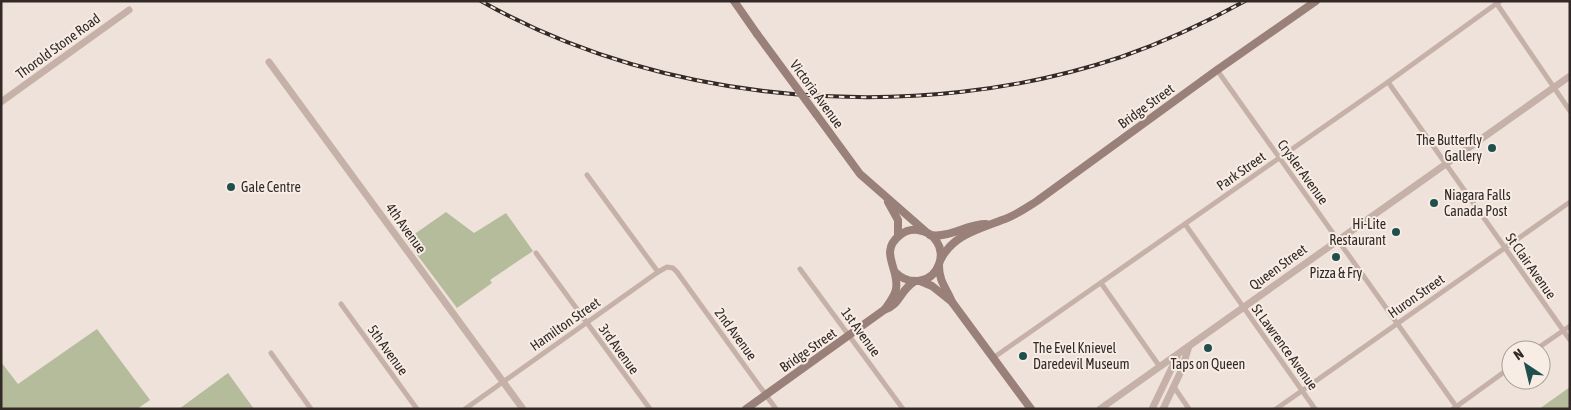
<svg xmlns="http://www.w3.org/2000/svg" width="1571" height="410" font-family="'Asap Condensed',sans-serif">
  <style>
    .green { fill: #b5bc9b }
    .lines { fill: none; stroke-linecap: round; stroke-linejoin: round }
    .minor { stroke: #c5b1a7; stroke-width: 5 }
    .tertiary { stroke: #c5b1a7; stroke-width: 7 }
    .secondary { stroke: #998079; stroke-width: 8 }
    .rail-casing { stroke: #332927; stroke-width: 4 }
    .rail { stroke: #f7ede5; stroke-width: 2; stroke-dasharray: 5.5; stroke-linecap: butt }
    .secondary-bridge { stroke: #998079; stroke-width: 8 }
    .poi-dot { fill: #20504d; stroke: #f7ede5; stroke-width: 2 }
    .labels { text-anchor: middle; stroke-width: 4; stroke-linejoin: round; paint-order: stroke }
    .street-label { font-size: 14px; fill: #332927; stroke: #f7ede5 }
    .poi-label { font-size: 14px; fill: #332927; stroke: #f7ede5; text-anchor: start }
  </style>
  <rect width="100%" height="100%" fill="#efe2da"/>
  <g class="green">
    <polygon points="446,212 474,233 506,213 533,251 490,280 492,283 457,308 406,240"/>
    <polygon points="97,329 150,400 137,409 1,409 1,362 18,384"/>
    <polygon points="228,373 254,409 179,409"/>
    <polygon points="1570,387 1570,409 1539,409"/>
  </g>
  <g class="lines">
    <g class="minor">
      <polyline points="1497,4 1570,111"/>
      <polyline points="1217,70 1458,409"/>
      <polyline points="1388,82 1570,340"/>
      <polyline points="587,175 658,272"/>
      <polyline points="1185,224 1315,409"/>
      <polyline points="536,253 650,409"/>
      <polyline points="800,269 903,409"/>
      <polyline points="1101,283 1160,367"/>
      <polyline points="341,304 417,409"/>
      <polyline points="1535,350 1570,326"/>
      <polyline points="271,353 311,409"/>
      <polyline points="993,358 1388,82 1500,1"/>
      <polyline points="1174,387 1189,409"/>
      <polyline points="465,409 658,272 667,267 673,268 677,272 776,409"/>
      <polyline points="1276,409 1570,202"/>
      <polyline points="1453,409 1511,367"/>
    </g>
    <g class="tertiary">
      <polyline points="269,62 523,409"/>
      <polyline points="1,102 129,10"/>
      <polyline points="1100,409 1570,76"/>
      <polyline points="1152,409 1177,357"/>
      <polyline points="1163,409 1182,369 1189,346"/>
    </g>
    <g class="secondary">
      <polyline points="734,1 757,34"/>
      <polyline points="816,114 860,174 925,231"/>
      <polyline points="888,202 898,220 898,236"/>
      <path d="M930 235C951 238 966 224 986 224"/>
      <path d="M941 259C953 235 979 229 1002 220 1015 216 1026 208 1037 201L1217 70 1316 1"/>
      <path d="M939 266C939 282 947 289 952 302"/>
      <polyline points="920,281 932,286 952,302 1031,409"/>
      <path d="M885 309C889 303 895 296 896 289 900 269 878 252 900 235 905 231 911 229 918 230 926 231 933 235 937 242 941 248 942 257 939 264 932 284 909 286 895 272"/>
      <path d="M746 409 884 310C901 304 899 291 915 281"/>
    </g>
    <g class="rail-casing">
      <path id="rail" d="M481 1C667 107 919 125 1121 57 1164 42 1205 23 1245 1"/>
    </g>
    <use href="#rail" class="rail"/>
    <polyline class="secondary-bridge" points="757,34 816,114"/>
  </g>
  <g class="poi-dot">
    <circle cx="1492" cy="148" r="5"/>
    <circle cx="231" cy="187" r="5"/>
    <circle cx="1434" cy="203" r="5"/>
    <circle cx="1396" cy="232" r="5"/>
    <circle cx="1336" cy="257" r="5"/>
    <circle cx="1208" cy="348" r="5"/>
    <circle cx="1023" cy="356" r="5"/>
  </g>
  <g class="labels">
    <g class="street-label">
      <text transform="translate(58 46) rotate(-36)" y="5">Thorold Stone Road</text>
      <text transform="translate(817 94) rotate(54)" y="5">Victoria Avenue</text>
      <text transform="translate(1146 106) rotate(-36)" y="5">Bridge Street</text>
      <text transform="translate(1241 171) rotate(-35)" y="5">Park Street</text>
      <text transform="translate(1303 172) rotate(54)" y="5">Crysler Avenue</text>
      <text transform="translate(406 228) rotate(54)" y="5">4th Avenue</text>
      <text transform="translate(1531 266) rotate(55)" y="5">St Clair Avenue</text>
      <text transform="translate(1278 267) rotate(-36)" y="5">Queen Street</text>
      <text transform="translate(1416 296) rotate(-35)" y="5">Huron Street</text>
      <text transform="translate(565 324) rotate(-35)" y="5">Hamilton Street</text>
      <text transform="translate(861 332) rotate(54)" y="5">1st Avenue</text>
      <text transform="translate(736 334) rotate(54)" y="5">2nd Avenue</text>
      <text transform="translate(1285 347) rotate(54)" y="5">St Lawrence Avenue</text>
      <text transform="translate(619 349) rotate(54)" y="5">3rd Avenue</text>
      <text transform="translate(388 350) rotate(54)" y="5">5th Avenue</text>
      <text transform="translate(808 350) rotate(-35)" y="5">Bridge Street</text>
    </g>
    <g class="poi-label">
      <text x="1482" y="145" text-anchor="end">The Butterfly<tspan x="1482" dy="16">Gallery</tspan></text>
      <text x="241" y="192">Gale Centre</text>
      <text x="1444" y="200">Niagara Falls<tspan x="1444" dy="16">Canada Post</tspan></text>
      <text x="1386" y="229" text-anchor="end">Hi-Lite<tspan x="1386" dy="16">Restaurant</tspan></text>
      <text x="1336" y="278" text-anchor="middle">Pizza &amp; Fry</text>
      <text x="1033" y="353">The Evel Knievel<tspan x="1033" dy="16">Daredevil Museum</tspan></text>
      <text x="1208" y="369" text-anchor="middle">Taps on Queen</text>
    </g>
  </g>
  <rect width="1571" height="410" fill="none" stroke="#332927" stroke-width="5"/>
  <g transform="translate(1526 365) rotate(325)"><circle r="24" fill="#f7ede5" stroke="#a99f99"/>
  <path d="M0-4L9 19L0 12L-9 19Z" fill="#20504d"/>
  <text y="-8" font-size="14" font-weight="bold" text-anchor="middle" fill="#332927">N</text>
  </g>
</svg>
